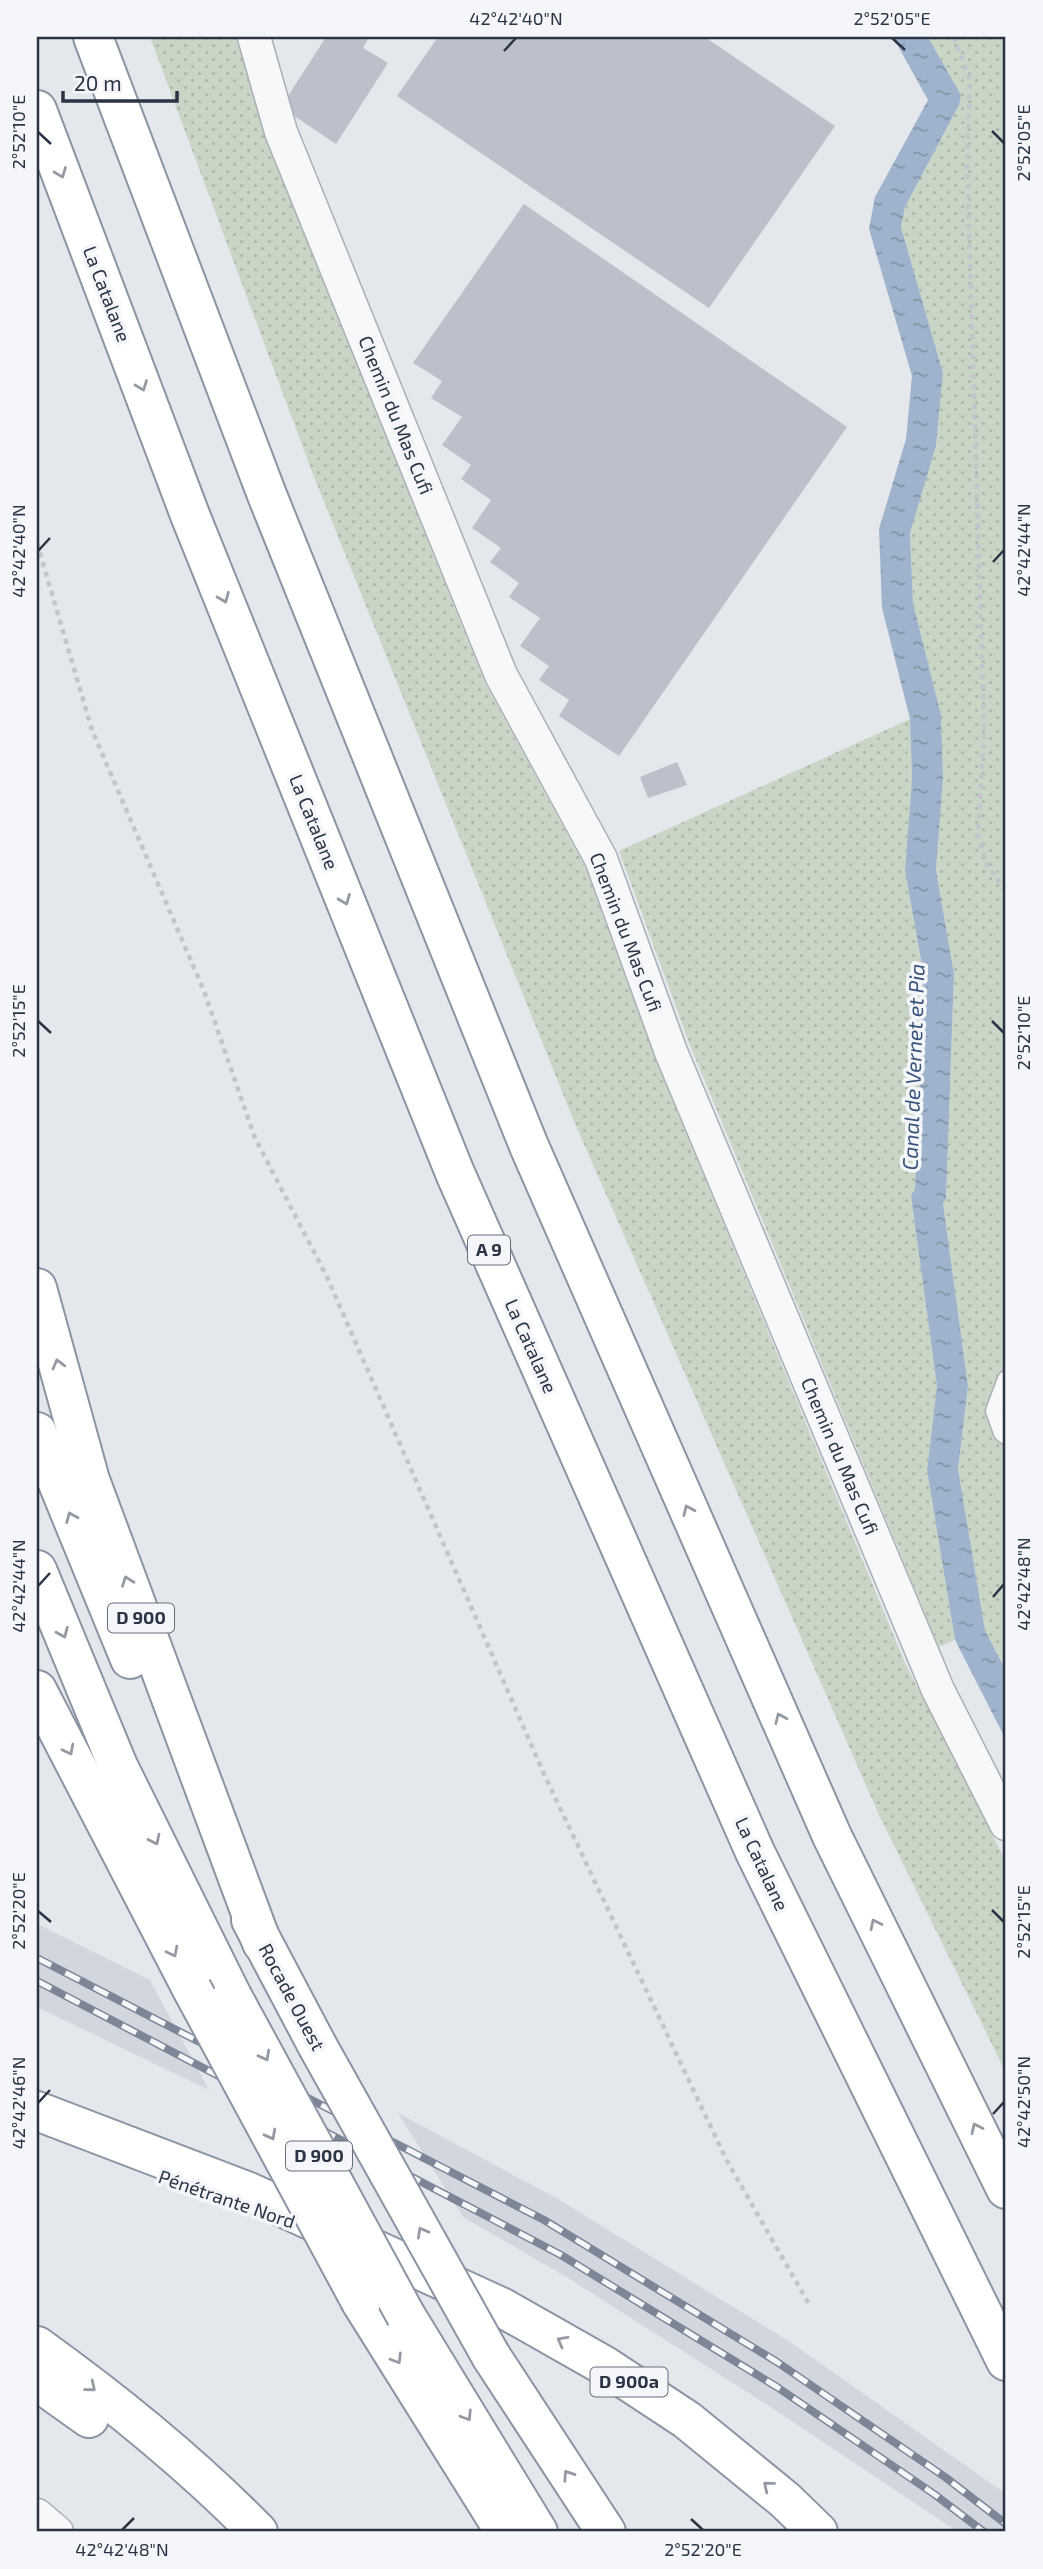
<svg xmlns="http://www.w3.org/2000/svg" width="1043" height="2569" font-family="'Exo 2',sans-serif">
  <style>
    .built { fill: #d2d6de }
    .grass { fill: url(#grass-dots) }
    .water { fill: url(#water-ripples) }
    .building { fill: #bbc0ca }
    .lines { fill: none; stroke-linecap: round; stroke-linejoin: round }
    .lane-casing { stroke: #a9aeb7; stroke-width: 19 }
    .street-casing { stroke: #a9aeb7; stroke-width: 35 }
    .highway-casing { stroke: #8b94a3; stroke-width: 42 }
    .path { stroke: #c2c5cb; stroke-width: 4.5; stroke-dasharray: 5 5; stroke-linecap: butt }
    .lane { stroke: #f7f8fa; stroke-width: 16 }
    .street { stroke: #f7f8fa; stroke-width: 32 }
    .highway { stroke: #fff; stroke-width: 38 }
    .rail-casing { stroke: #7d8696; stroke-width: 8 }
    .rail { stroke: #f4f6f9; stroke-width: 5; stroke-dasharray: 16; stroke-linecap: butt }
    .highway-bridge-casing { stroke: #8b94a3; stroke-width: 42; stroke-linecap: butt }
    .highway-bridge { stroke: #fff; stroke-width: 38 }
    .oneway { stroke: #959aa2 }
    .ticks { fill: none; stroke: #2b3445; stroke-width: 2.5 }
    .labels { text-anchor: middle; stroke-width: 7; stroke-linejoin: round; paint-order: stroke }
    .shield { fill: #f4f6f9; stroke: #676e7b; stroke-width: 2 }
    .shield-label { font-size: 18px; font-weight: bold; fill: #2b3445 }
    .street-label { font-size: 19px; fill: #2b3445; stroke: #f4f6f9 }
    .water-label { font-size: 21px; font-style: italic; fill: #34527a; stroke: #f4f6f9 }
    .neatline { fill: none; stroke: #2b3445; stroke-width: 2.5 }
    .ticks-label { font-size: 18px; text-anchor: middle; fill: #2b3445 }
  </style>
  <defs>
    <pattern id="grass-dots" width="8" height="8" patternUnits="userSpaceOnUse" patternTransform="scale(1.75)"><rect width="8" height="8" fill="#c9d6c5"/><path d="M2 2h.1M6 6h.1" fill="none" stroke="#adb8ab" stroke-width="1.8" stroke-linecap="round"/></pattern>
    <pattern id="water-ripples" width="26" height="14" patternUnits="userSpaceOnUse" patternTransform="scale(1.75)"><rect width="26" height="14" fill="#9fb4cc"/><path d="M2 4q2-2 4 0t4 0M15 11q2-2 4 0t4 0" fill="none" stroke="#8293a7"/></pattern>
  </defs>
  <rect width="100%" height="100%" fill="#e4e7ec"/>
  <g class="built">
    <polygon points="37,1924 150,1980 209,2090 37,2007"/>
    <polygon points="398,2113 558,2199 790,2342 1006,2494 1006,2532 958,2532 769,2406 565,2276 463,2217"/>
  </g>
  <g class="grass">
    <polygon points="150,37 236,37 265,138 485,683 585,867 655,1058 905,1663 1006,1862 1006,2073 879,1815 576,1126 314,477"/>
    <polygon points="928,37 1006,37 1006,1671 985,1630 958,1469 968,1386 943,1203 946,1199 954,974 936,870 943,780 941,715 913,603 910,532 936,446 943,373 901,227 905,207 959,105 961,95"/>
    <polygon points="910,719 912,779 905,871 924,976 915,1189 911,1196 937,1386 927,1470 955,1640 939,1647 690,1045 619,851"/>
  </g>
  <polygon class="water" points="893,37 928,37 961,95 959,105 905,207 901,227 943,373 936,446 910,533 913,603 941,715 943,779 936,870 954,974 946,1199 943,1203 968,1386 958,1469 985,1630 1006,1671 1006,1740 955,1640 927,1470 937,1386 911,1196 915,1189 924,976 905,871 912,779 910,719 882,608 879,529 906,439 912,376 869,229 875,197 928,100"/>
  <g class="building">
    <polygon points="326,37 369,37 363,48 388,63 336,144 281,107"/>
    <polygon points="438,37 705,37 835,126 709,308 397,96"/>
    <polygon points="524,204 847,427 619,756 559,716 569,700 539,680 549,666 520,646 540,618 509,597 519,583 490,562 501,548 472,528 491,500 461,479 471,465 442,445 462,417 431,398 442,381 413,363"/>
    <polygon points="677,762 687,785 648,798 640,777"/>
  </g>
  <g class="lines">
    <g class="lane-casing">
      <polyline id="lane" points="1006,1379 994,1411 1002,1433 1006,1436"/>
    </g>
    <g class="street-casing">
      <g id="street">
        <polyline points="254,37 281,132 501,675 601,859 671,1052 938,1690 1006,1824"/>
        <polyline points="37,2515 57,2532"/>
      </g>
    </g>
    <g class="highway-casing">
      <g id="highway">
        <polyline points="93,37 267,495 529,1146 832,1836 1006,2189"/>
        <polyline points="37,110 190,515 455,1173 755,1852 1006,2361"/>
        <polyline points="37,1288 90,1480 262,1943"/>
        <polyline points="37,1432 130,1659"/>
        <polyline points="37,1570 118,1766 232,1996"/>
        <polyline points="37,1690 192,1989"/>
        <polyline points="251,1920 317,2045"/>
        <polyline points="37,2111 249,2192 501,2307 605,2366 687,2420 785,2500 818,2532"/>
        <polyline points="361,2302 505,2532"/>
        <polyline points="406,2316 538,2532"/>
        <path d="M37 2346C115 2402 191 2464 258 2532"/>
        <polyline points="491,2356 606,2532"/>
        <polyline points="37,2381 89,2418"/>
      </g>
    </g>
    <g class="path">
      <polyline points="954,37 970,80 967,160 984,730 978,836 987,865 1006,891"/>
      <polyline points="37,543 92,730 204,991 255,1138 327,1277 544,1774 726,2159 810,2306"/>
    </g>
    <use href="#lane" class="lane"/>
    <use href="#street" class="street"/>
    <use href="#highway" class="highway"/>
    <g class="rail-casing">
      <g id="rail">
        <polyline points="37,1958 544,2220 777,2362 945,2477 1006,2524"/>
        <polyline points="37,1981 561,2255 777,2387 934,2494 984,2532"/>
      </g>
    </g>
    <use href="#rail" class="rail"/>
    <g class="highway-bridge-casing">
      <g id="highway-bridge">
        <polyline points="192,1989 361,2302"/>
        <polyline points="232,1996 406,2316"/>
        <polyline points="317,2045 491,2356"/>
      </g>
    </g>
    <use href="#highway-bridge" class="highway-bridge"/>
  </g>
  <defs><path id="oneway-chevron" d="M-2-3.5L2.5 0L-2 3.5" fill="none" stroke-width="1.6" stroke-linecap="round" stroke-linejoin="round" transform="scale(1.75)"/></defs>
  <g class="oneway">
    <use href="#oneway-chevron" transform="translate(61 173) rotate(69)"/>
    <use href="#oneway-chevron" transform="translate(142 386) rotate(69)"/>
    <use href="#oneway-chevron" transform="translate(224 598) rotate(68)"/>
    <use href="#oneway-chevron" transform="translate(345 900) rotate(68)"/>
    <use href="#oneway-chevron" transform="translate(58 1364) rotate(-105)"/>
    <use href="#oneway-chevron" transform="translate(688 1510) rotate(-114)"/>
    <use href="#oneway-chevron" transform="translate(71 1517) rotate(-113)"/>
    <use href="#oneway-chevron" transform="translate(127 1581) rotate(-110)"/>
    <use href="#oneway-chevron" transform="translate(63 1633) rotate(67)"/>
    <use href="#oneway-chevron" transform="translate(780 1718) rotate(-114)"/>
    <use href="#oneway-chevron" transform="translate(69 1750) rotate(63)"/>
    <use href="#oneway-chevron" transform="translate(155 1840) rotate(64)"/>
    <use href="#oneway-chevron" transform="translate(875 1924) rotate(-116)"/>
    <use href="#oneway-chevron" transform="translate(173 1952) rotate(63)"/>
    <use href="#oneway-chevron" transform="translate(265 2056) rotate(62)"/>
    <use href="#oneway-chevron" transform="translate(976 2128) rotate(-116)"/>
    <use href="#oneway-chevron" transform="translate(271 2135) rotate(62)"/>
    <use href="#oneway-chevron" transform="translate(422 2232) rotate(-119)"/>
    <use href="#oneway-chevron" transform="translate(562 2341) rotate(-151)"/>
    <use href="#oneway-chevron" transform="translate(397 2359) rotate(58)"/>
    <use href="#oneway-chevron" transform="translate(91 2387) rotate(39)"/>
    <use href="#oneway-chevron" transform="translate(467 2416) rotate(58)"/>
    <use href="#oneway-chevron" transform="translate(568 2475) rotate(-123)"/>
    <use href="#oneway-chevron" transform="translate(768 2486) rotate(-141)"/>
  </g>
  <path class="ticks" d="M892 38 905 50M504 51 516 38M992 131 1004 143M38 132 51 144M38 551 50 538M993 562 1004 550M38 1021 51 1033M992 1021 1004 1033M38 1586 50 1573M993 1597 1004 1584M992 1910 1004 1922M38 1911 51 1922M38 2103 50 2090M993 2114 1004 2102M691 2519 703 2530M122 2530 134 2518"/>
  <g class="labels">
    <g class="shield">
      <rect x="468" y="1235.5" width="42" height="29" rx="5"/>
      <rect x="108" y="1603.5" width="66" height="29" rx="5"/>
      <rect x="286" y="2141.5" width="66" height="29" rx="5"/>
      <rect x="590.5" y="2367.5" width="77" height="29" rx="5"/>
    </g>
    <g class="shield-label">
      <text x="489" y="1256">A 9</text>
      <text x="141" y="1624">D 900</text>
      <text x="319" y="2162">D 900</text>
      <text x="629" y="2388">D 900a</text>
    </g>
    <g class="street-label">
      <text transform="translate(107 294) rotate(69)" y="7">La Catalane</text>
      <text transform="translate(396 415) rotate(68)" y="7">Chemin du Mas Cufi</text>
      <text transform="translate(314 822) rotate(68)" y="7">La Catalane</text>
      <text transform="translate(626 932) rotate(69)" y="7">Chemin du Mas Cufi</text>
      <text transform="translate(531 1346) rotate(66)" y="7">La Catalane</text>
      <text transform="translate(840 1456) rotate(67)" y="7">Chemin du Mas Cufi</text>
      <text transform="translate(762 1864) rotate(65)" y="7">La Catalane</text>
      <text transform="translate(292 1997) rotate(62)" y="7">Rocade Ouest</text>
      <text transform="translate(227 2199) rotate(19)" y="7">Pénétrante Nord</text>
    </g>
    <g class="water-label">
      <text transform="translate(914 1067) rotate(-88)" y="7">Canal de Vernet et Pia</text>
    </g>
  </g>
  <rect width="1043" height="2569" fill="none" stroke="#f4f6f9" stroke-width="77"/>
  <path d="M63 91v10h114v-10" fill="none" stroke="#2b3445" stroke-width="3.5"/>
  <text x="74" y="91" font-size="21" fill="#2b3445" stroke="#f4f6f9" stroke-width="5" paint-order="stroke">20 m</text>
  <rect x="38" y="38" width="966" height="2492" class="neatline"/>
  <g class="ticks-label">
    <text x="516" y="25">42°42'40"N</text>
    <text x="892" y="25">2°52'05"E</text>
    <text transform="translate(19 132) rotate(-90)" y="6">2°52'10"E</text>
    <text transform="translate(1024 143) rotate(-90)" y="6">2°52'05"E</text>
    <text transform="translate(1024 550) rotate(-90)" y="6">42°42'44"N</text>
    <text transform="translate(19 551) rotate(-90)" y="6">42°42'40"N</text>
    <text transform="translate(19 1021) rotate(-90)" y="6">2°52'15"E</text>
    <text transform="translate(1024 1033) rotate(-90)" y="6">2°52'10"E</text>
    <text transform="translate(1024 1584) rotate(-90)" y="6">42°42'48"N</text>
    <text transform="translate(19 1586) rotate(-90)" y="6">42°42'44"N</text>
    <text transform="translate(19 1911) rotate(-90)" y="6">2°52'20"E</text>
    <text transform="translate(1024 1922) rotate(-90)" y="6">2°52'15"E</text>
    <text transform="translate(1024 2102) rotate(-90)" y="6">42°42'50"N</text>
    <text transform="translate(19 2103) rotate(-90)" y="6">42°42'46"N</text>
    <text x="122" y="2556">42°42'48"N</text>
    <text x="703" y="2556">2°52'20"E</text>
  </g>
</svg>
